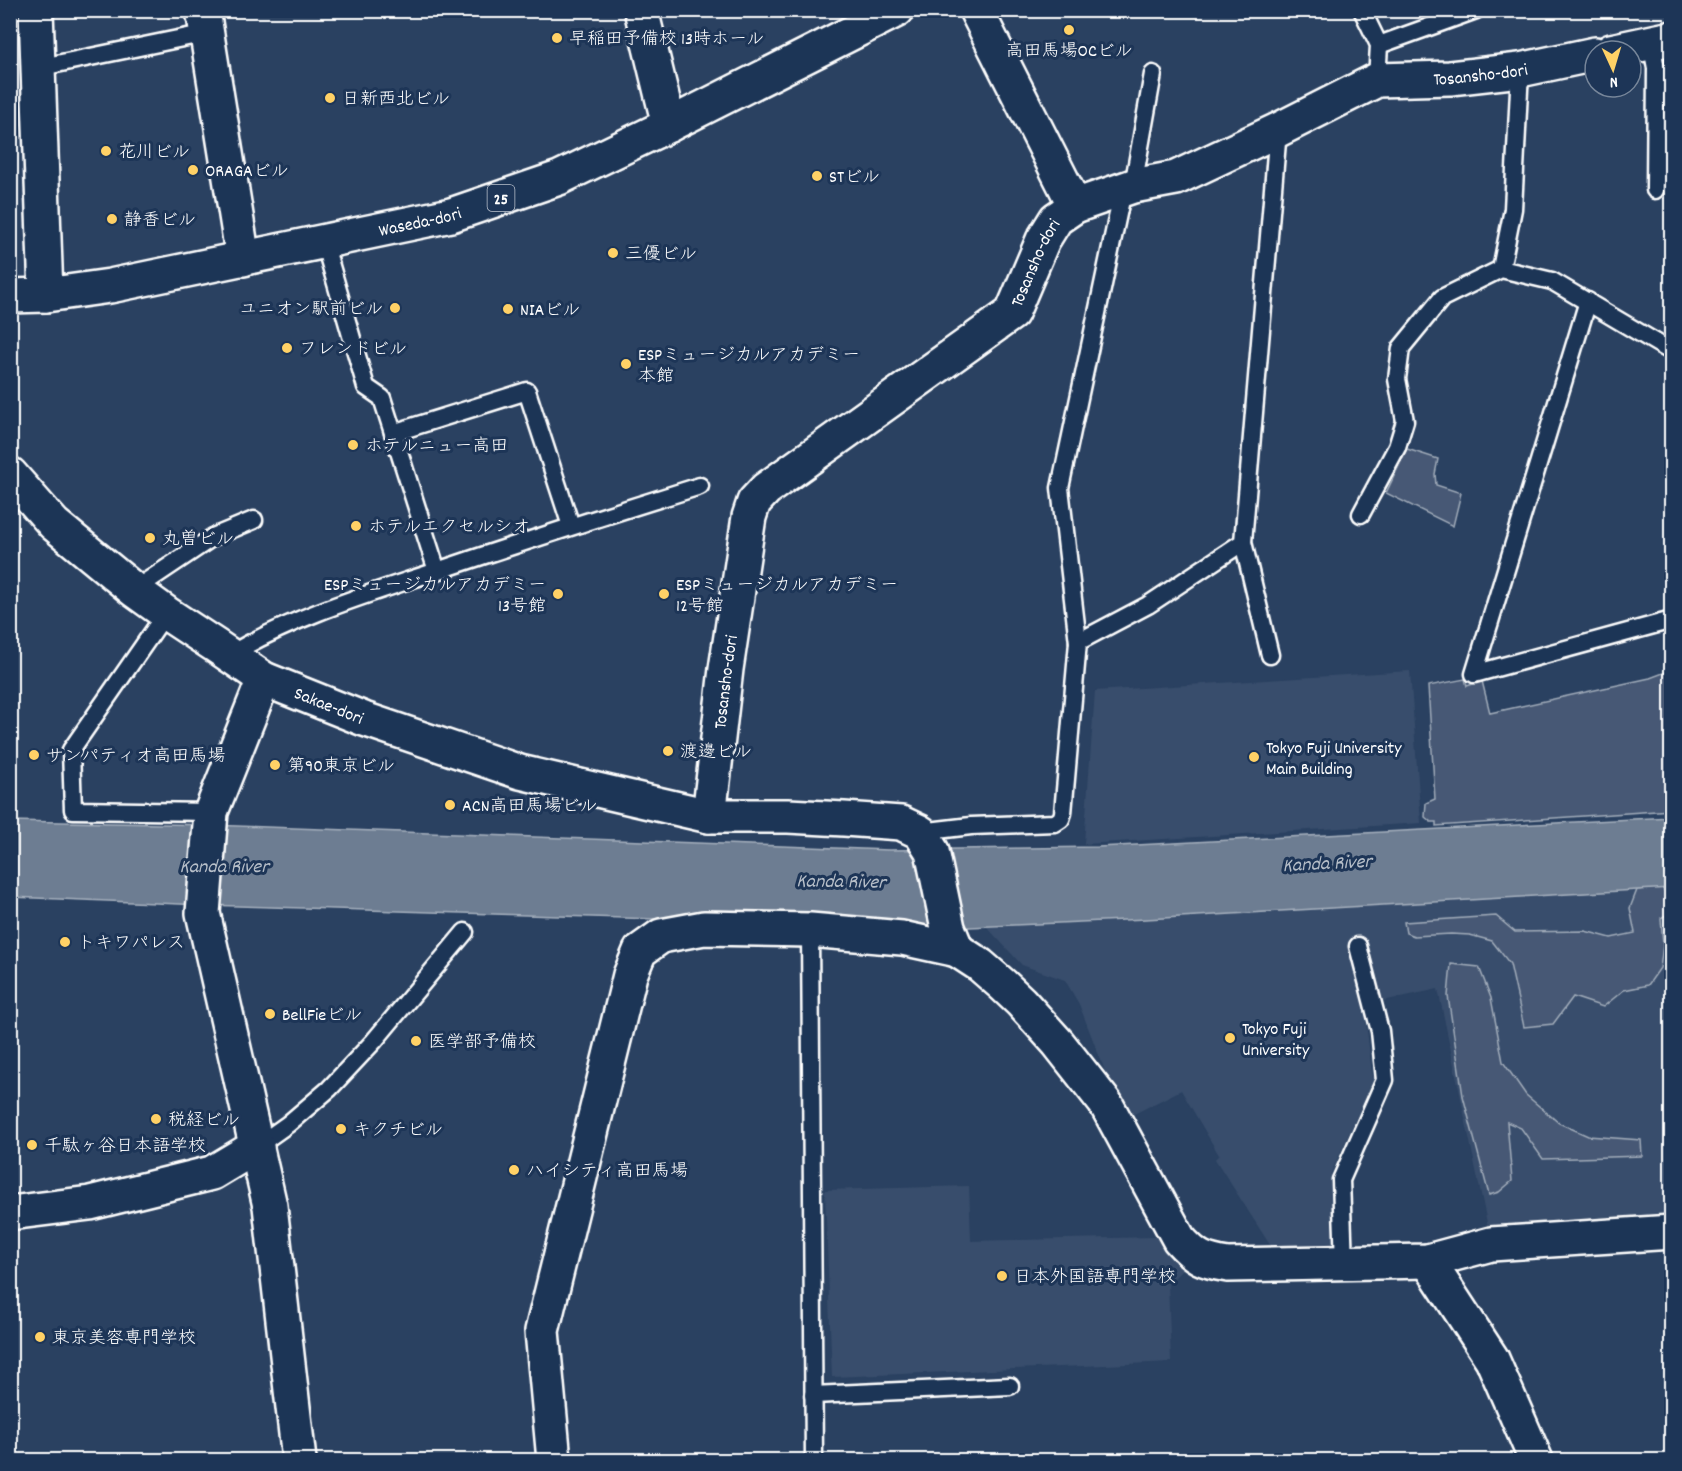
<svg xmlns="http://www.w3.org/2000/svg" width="1682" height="1471" font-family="Dekko,'Klee One',sans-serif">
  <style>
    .built { fill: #394e6c }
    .green { fill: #465975; stroke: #a2acba; stroke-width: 1.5 }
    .water { fill: #6d7d92; stroke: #a7b1be; stroke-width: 1.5 }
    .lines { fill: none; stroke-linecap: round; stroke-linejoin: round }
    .lane-casing { stroke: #fff; stroke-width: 21 }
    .street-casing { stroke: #fff; stroke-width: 38 }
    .primary-casing { stroke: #fff; stroke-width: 38 }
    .lane { stroke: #1d3557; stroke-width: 16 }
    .street { stroke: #1d3557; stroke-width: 33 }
    .primary { stroke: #1d3557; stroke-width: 33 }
    .poi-dot { fill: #ffd166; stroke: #1d3557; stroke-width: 2 }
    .labels { text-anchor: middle; stroke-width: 6; stroke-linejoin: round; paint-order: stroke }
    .shield { fill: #1d3557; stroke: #bbc2cd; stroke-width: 1.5 }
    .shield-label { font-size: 16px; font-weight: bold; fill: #fff }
    .poi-label { font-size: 18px; fill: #fff; stroke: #1d3557; text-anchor: start }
    .street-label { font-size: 18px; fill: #fff; stroke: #1d3557 }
    .water-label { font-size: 20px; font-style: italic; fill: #b6bec8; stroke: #1d3557 }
  </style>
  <rect width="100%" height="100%" fill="#2a4161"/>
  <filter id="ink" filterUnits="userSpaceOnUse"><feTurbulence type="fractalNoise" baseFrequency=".0167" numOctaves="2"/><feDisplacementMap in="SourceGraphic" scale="12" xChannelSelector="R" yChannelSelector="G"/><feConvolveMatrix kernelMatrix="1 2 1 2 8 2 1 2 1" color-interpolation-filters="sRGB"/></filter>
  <g filter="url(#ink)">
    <g class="built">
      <polygon points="1410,671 1421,823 1084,844 1095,691"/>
      <polygon points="1671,886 1671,1218 1489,1232 1438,989 1364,1005 1373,1081 1331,1173 1333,1245 1272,1248 1215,1159 1219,1155 1181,1090 1134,1114 1105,1071 1079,1004 1065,980 1022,965 986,926"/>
      <polygon points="969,1186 971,1241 1158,1237 1168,1253 1184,1268 1168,1284 1171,1362 832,1377 825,1190"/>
    </g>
    <g class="green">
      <polygon points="1407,449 1438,459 1435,474 1436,485 1461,493 1453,526 1386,493"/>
      <polygon points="1671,670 1671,810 1436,826 1436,822 1431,822 1425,817 1426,803 1435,799 1428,686 1465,679 1467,686 1482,681 1490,713 1650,678"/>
      <polygon points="1661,887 1671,898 1671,912 1661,918 1663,945 1660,968 1648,985 1624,990 1603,1007 1573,997 1553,1024 1524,1027 1510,964 1492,941 1470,935 1451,934 1414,936 1406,933 1404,922 1496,916 1515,932 1585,931 1611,938 1635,933 1630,908 1637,890"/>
      <polygon points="1451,964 1479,967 1491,998 1503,1062 1526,1095 1559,1123 1588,1136 1641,1140 1642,1156 1543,1159 1521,1128 1507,1122 1512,1181 1499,1192 1489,1195 1463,1096 1448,996"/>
    </g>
    <polygon class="water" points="1671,817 1671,888 1146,919 948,928 204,905 11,897 11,821 211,825 889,850 1098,847"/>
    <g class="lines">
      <g class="lane-casing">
        <g id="lane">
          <polyline points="1362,10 1379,45 1377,80"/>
          <polyline points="1651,42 1656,68 1655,190"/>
          <polyline points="1379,45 1476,10"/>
          <polyline points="37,68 207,33"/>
          <polyline points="1133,186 1153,74"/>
          <polyline points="324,242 366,387 382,398 437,571"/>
          <polyline points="1501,269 1513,209 1520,70"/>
          <polyline points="1588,301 1474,674 1672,620"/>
          <polyline points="393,433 527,391 571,526"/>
          <polyline points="1361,514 1397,447 1405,421 1397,379 1401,348 1442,298 1501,269 1552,281 1672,352"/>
          <polyline points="1243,542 1270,655"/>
          <polyline points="134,590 213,537 254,520"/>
          <polyline points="166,613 71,750 73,810 211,812"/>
          <polyline points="1078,642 1060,488 1123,190"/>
          <path d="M229 655C293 617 362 596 431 573 520 543 610 514 700 486"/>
          <polyline points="920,832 971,826 1055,823 1061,819 1063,813 1078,642 1148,605 1243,542 1278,130"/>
          <polyline points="810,930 814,1460"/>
          <polyline points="257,1146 288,1124 329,1089 374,1041 465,932"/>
          <polyline points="1344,1263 1341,1180 1385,1080 1380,1031 1358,946"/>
          <polyline points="813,1395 1010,1386"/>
        </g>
      </g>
      <g class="street-casing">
        <g id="street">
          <polyline points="36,10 46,295"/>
          <polyline points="203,10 243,259"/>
          <polyline points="641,10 669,125"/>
          <polyline points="976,10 1075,206"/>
          <polyline points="1611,51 1672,38"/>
          <path id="s1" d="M10 474 54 524 134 590 166 613 216 646 264 679 364 719 520 772 709 816H788L844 819 901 823 920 832 932 851 948 928 957 950 902 938 810 930 704 928 661 936 640 951 630 975 542 1331 554 1460"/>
          <polyline points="264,679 211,812 203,913 270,1206 299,1460"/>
          <path id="s2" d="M709 816 726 669 749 517 754 502 766 489 1012 313 1043 240 1056 219 1075 206 1133 186 1176 178 1278 130 1377 80 1450 78 1520 70 1595 54"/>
          <path d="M957 950 980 965 1003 985 1021 1002 1058 1043 1106 1104 1179 1239C1196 1258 1203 1261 1228 1265L1428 1261 1491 1244 1672 1232"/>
          <polyline points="10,1213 90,1203 212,1173 257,1146"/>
          <polyline points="1428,1261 1492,1359 1536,1460"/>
        </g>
      </g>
      <g class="primary-casing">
        <g id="primary">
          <path id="s3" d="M10 296 46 295 110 286 451 215 559 178 669 125 897 10"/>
        </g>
      </g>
      <use href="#lane" class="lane"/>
      <use href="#street" class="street"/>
      <use href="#primary" class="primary"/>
    </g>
  </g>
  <g class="poi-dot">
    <circle cx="1069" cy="30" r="6"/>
    <circle cx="557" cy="38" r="6"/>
    <circle cx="330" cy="98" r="6"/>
    <circle cx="106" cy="151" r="6"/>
    <circle cx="193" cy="170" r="6"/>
    <circle cx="817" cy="176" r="6"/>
    <circle cx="112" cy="219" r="6"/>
    <circle cx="613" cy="253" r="6"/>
    <circle cx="395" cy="308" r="6"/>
    <circle cx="508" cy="309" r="6"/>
    <circle cx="287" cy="348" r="6"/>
    <circle cx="626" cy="364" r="6"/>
    <circle cx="353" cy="445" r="6"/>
    <circle cx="356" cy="526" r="6"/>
    <circle cx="150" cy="538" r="6"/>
    <circle cx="558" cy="594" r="6"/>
    <circle cx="664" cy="594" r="6"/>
    <circle cx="668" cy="751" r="6"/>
    <circle cx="34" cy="755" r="6"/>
    <circle cx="1254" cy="757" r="6"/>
    <circle cx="275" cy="765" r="6"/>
    <circle cx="450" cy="805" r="6"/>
    <circle cx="65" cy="942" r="6"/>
    <circle cx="270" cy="1014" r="6"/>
    <circle cx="1230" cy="1038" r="6"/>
    <circle cx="416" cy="1041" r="6"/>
    <circle cx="156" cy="1119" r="6"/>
    <circle cx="341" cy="1129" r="6"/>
    <circle cx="32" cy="1145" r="6"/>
    <circle cx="514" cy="1170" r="6"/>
    <circle cx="1002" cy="1276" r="6"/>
    <circle cx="40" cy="1337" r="6"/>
  </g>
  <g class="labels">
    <rect class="shield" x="487.5" y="185" width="27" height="26" rx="4.5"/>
    <g class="shield-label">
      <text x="501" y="204">25</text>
    </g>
    <g class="poi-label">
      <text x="569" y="44">早稲田予備校 13時ホール</text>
      <text x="1069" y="56" text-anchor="middle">高田馬場OCビル</text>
      <text x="342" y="104">日新西北ビル</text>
      <text x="118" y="157">花川ビル</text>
      <text x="205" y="176">ORAGAビル</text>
      <text x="829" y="182">STビル</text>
      <text x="124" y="225">静香ビル</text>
      <text x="625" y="259">三優ビル</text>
      <text x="383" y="314" text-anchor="end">ユニオン駅前ビル</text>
      <text x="520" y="315">NIAビル</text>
      <text x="299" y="354">フレンドビル</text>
      <text x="638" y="360">ESPミュージカルアカデミー<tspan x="638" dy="21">本館</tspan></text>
      <text x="365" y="451">ホテルニュー高田</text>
      <text x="368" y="532">ホテルエクセルシオ</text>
      <text x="162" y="544">丸曽ビル</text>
      <text x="546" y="590" text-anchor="end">ESPミュージカルアカデミー<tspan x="546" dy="21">13号館</tspan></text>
      <text x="676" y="590">ESPミュージカルアカデミー<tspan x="676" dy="21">12号館</tspan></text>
      <text x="1266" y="753">Tokyo Fuji University<tspan x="1266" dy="21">Main Building</tspan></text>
      <text x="680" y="757">渡邊ビル</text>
      <text x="46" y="761">サンパティオ高田馬場</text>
      <text x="287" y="771">第90東京ビル</text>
      <text x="462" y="811">ACN高田馬場ビル</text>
      <text x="77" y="948">トキワパレス</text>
      <text x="282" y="1020">BellFieビル</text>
      <text x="1242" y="1034">Tokyo Fuji<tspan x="1242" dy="21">University</tspan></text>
      <text x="428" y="1047">医学部予備校</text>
      <text x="168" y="1125">税経ビル</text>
      <text x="353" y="1135">キクチビル</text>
      <text x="44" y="1151">千駄ヶ谷日本語学校</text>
      <text x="526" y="1176">ハイシティ高田馬場</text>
      <text x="1014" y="1282">日本外国語専門学校</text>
      <text x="52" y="1343">東京美容専門学校</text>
    </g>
    <g class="street-label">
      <text dy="6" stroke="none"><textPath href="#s2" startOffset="1197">Tosansho-dori</textPath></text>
      <text dy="6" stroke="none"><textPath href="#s3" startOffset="417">Waseda-dori</textPath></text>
      <text dy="6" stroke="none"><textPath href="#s2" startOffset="693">Tosansho-dori</textPath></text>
      <text dy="6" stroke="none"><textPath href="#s2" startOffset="135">Tosansho-dori</textPath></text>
      <text dy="6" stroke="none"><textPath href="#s1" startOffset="398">Sakae-dori</textPath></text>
    </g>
    <g class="water-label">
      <text transform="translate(1327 862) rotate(-3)" y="7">Kanda River</text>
      <text x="224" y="872">Kanda River</text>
      <text transform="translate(841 880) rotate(1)" y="7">Kanda River</text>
    </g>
  </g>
  <rect width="1682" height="1471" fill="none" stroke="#1d3557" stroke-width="36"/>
  <rect x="18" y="18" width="1646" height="1435" fill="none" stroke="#fff" stroke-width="2" filter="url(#ink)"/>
  <g transform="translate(1613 69) rotate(176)"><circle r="28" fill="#1d3557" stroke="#77869a" stroke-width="1.5"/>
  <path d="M0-4.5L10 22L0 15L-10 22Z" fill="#ffd166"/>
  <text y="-9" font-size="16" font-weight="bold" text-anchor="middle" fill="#ffffff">N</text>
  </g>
</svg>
